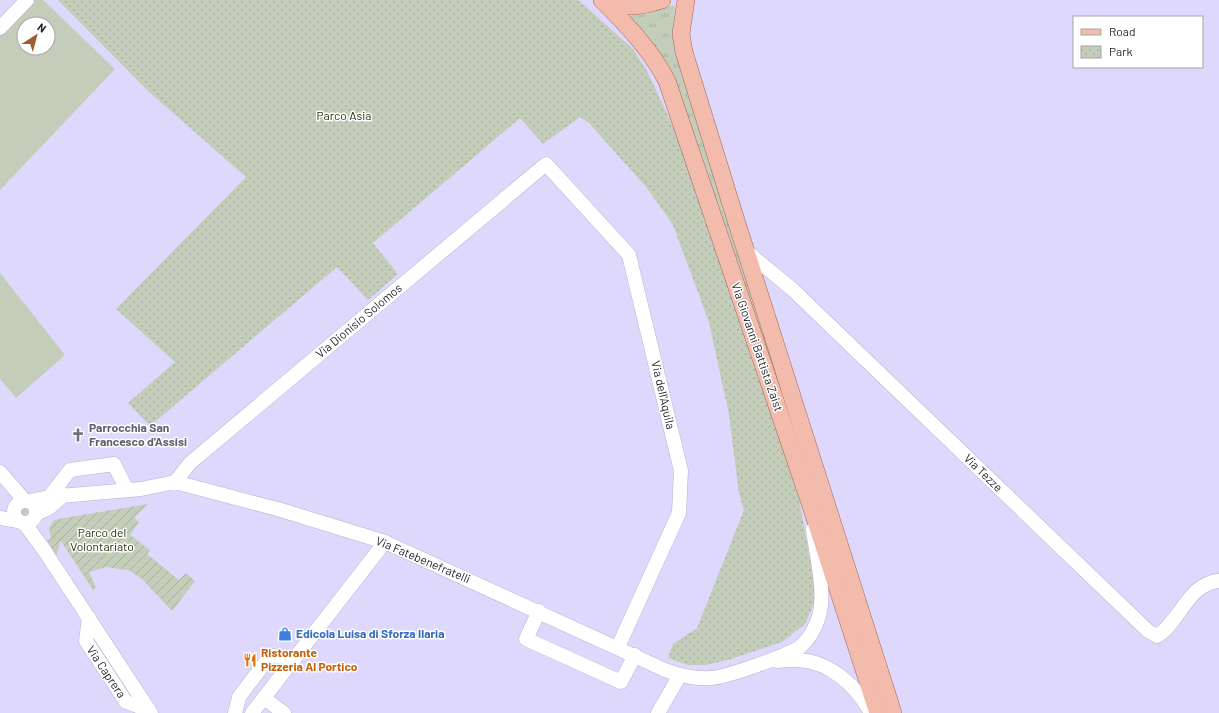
<svg xmlns="http://www.w3.org/2000/svg" width="1219" height="713" font-family="Barlow,sans-serif">
  <style>
    .grass { fill: url(#grass-tufts) }
    .park { fill: url(#park-dots) }
    .garden { fill: url(#garden-furrows) }
    .pitch { fill: #c3cdba; fill-rule: evenodd }
    .lines { fill: none; stroke-linecap: round; stroke-linejoin: round }
    .minor-casing { stroke: #b7b2d4; stroke-width: 15 }
    .major-casing { stroke: #a3675a; stroke-width: 18 }
    .minor { stroke: #fff; stroke-width: 14 }
    .major { stroke: #f2bbac; stroke-width: 17 }
    .labels { text-anchor: middle; stroke-width: 3; stroke-linejoin: round; paint-order: stroke }
    .park-label { font-size: 12px; fill: #203206; stroke: #fff }
    .street-label { font-size: 12px; fill: #211f2b; stroke: #fff }
    .worship-label { font-size: 12px; font-weight: bold; fill: #5b616d; stroke: #fff; text-anchor: start }
    .shop-label { font-size: 12px; font-weight: bold; fill: #366cbe; stroke: #fff; text-anchor: start }
    .food-label { font-size: 12px; font-weight: bold; fill: #c56008; stroke: #fff; text-anchor: start }
  </style>
  <defs>
    <pattern id="grass-tufts" width="24" height="20" patternUnits="userSpaceOnUse"><rect width="24" height="20" fill="#c3cdba"/><path d="M3 7l-1-3M5 7V3M7 7l1-3M15 17l-1-3M17 17v-4M19 17l1-3" fill="none" stroke="#a7b0a0"/></pattern>
    <pattern id="park-dots" width="8" height="8" patternUnits="userSpaceOnUse"><rect width="8" height="8" fill="#c3cdba"/><path d="M2 2h.1M6 6h.1" fill="none" stroke="#a7b0a0" stroke-width="1.8" stroke-linecap="round"/></pattern>
    <pattern id="garden-furrows" width="10" height="10" patternUnits="userSpaceOnUse"><rect width="10" height="10" fill="#c3cdba"/><path d="M-1 1l2-2M0 10L10 0M9 11l2-2" fill="none" stroke="#a7b0a0"/></pattern>
  </defs>
  <rect width="100%" height="100%" fill="#ded9fc"/>
  <g class="grass">
    <path d="M672 5 675 7 673 29 677 58 884 713 674 76C661 53 647 35 628 17L633 15 647 14Z"/>
    <circle cx="25" cy="512" r="7"/>
  </g>
  <polygon class="park" points="58,0 578,0 583,4 633,49 647,71 683,148 799,499 815,587 814,603 805,624 782,642 728,660 706,665 688,665 668,658 673,644 697,628 744,510 739,494 729,415 709,322 673,225 647,188 589,123 580,117 543,144 520,118 373,243 398,274 368,300 337,267 150,426 128,403 175,362 116,309 246,177 147,90"/>
  <polygon class="garden" points="148,504 134,518 139,522 130,535 150,550 147,554 179,580 186,573 195,581 172,611 142,579 127,569 126,570 106,567 89,572 96,588 93,590 61,541 56,555 47,540 51,539 49,528 53,521 58,519"/>
  <g class="pitch">
    <path d="M32 0H43L115 69 0 190V34ZM24 24H48V48H24Z"/>
    <polygon points="0,273 65,355 16,398 0,379"/>
  </g>
  <g class="lines">
    <g class="minor-casing">
      <g id="minor">
        <polyline points="0,28 27,0"/>
        <path d="M746 251 792 289 1148 631 1157 636C1180 622 1188 583 1219 581"/>
        <polyline points="0,472 25,501"/>
        <polyline points="175,482 190,463 546,164 629,255 681,471 679,513 618,647"/>
        <polyline points="49,497 70,470 114,464 127,490"/>
        <circle cx="25" cy="512" r="11"/>
        <path d="M29 501 49 497 141 489 175 482 281 510 385 542 665 670C680 676 695 679 712 678 726 677 789 655 800 647 809 639 816 627 819 616 826 591 816 555 813 529"/>
        <polyline points="36,514 49,508 64,495"/>
        <polyline points="0,518 18,521"/>
        <polyline points="25,524 44,550 151,713"/>
        <polyline points="539,611 526,639 621,682 635,655"/>
        <polyline points="89,618 86,641 126,702 149,710"/>
        <path d="M777 661C784 661 792 659 799 660 830 662 857 686 871 713"/>
        <polyline points="264,698 284,713"/>
        <polyline points="235,713 239,697 270,656 296,657"/>
        <polyline points="252,713 385,542"/>
        <polyline points="658,713 680,675"/>
      </g>
    </g>
    <g class="major-casing">
      <g id="major">
        <path d="M602 0C627 25 651 50 667 81L811 506 878 713"/>
        <path d="M602 0C628 8 637 8 662 0"/>
        <polyline points="686,0 681,34 684,52 734,214 893,713"/>
      </g>
    </g>
    <use href="#minor" class="minor"/>
    <use href="#major" class="major"/>
  </g>
  <defs>
    <g id="church-bare" transform="scale(1.08)"><path d="M-1.2-6h2.4v3.5h3.3v2.4h-3.3V6h-2.4V-.1h-3.3v-2.4h3.3Z" fill="#6b7280" stroke="#fff" stroke-width="2.5" paint-order="stroke"/></g>
    <g id="shop-bare" transform="scale(1.08)"><path d="M-5-2.5h2.3a2.7 3.5 0 0 1 5.4 0H5L5.5 6h-11ZM-1.5-2.5h3a1.5 2.3 0 0 0-3 0Z" fill="#3f7fe0" stroke="#fff" stroke-width="2.5" paint-order="stroke"/></g>
    <g id="restaurant-bare" transform="scale(1.08)"><path d="M-5-6h1v4h1v-4h1v4h1v-4h1v5L-1.5 .5V6h-2V.5L-5-1ZM5-6V6H3V1.5H1.5Q1.5-4 5-6Z" fill="#e8710a" stroke="#fff" stroke-width="2.5" paint-order="stroke"/></g>
  </defs>
  <g fill-rule="evenodd">
    <use href="#church-bare" x="78" y="435"/>
    <use href="#shop-bare" x="285" y="634"/>
    <use href="#restaurant-bare" x="250" y="660"/>
  </g>
  <g class="labels">
    <g class="park-label">
      <text x="344" y="120">Parco Asia</text>
      <text x="102" y="537">Parco del<tspan x="102" dy="14">Volontariato</tspan></text>
    </g>
    <g class="street-label">
      <text transform="translate(359 321) rotate(-40)" y="4">Via Dionisio Solomos</text>
      <text transform="translate(757 347) rotate(71)" y="4">Via Giovanni Battista Zaist</text>
      <text transform="translate(663 395) rotate(77)" y="4">Via dell'Aquila</text>
      <text transform="translate(983 473) rotate(44)" y="4">Via Tezze</text>
      <text transform="translate(423 560) rotate(23)" y="4">Via Fatebenefratelli</text>
      <text transform="translate(106 672) rotate(56)" y="4">Via Caprera</text>
    </g>
    <g class="worship-label">
      <text x="89" y="432">Parrocchia San<tspan x="89" dy="14">Francesco d'Assisi</tspan></text>
    </g>
    <g class="shop-label">
      <text x="296" y="638">Edicola Luisa di Sforza Ilaria</text>
    </g>
    <g class="food-label">
      <text x="261" y="657">Ristorante<tspan x="261" dy="14">Pizzeria Al Portico</tspan></text>
    </g>
  </g>
  <rect x="1073" y="16" width="130" height="52" fill="#ffffff" stroke="#a6a5aa"/>
  <rect x="1081" y="29" width="20" height="6" fill="#f2bbac" stroke="#a6a5aa"/>
  <text x="1109" y="36" font-size="12" fill="#211f2b">Road</text>
  <rect x="1081" y="46" width="20" height="12" fill="url(#park-dots)" stroke="#a6a5aa"/>
  <text x="1109" y="56" font-size="12" fill="#211f2b">Park</text>
  <g transform="translate(36 36) rotate(36)"><circle r="19" fill="#ffffff" stroke="#a6a5aa"/>
  <path d="M0-3L7 15L0 10L-7 15Z" fill="#9f5b2d"/>
  <text y="-6" font-size="11" font-weight="bold" text-anchor="middle" fill="#211f2b">N</text>
  </g>
</svg>
